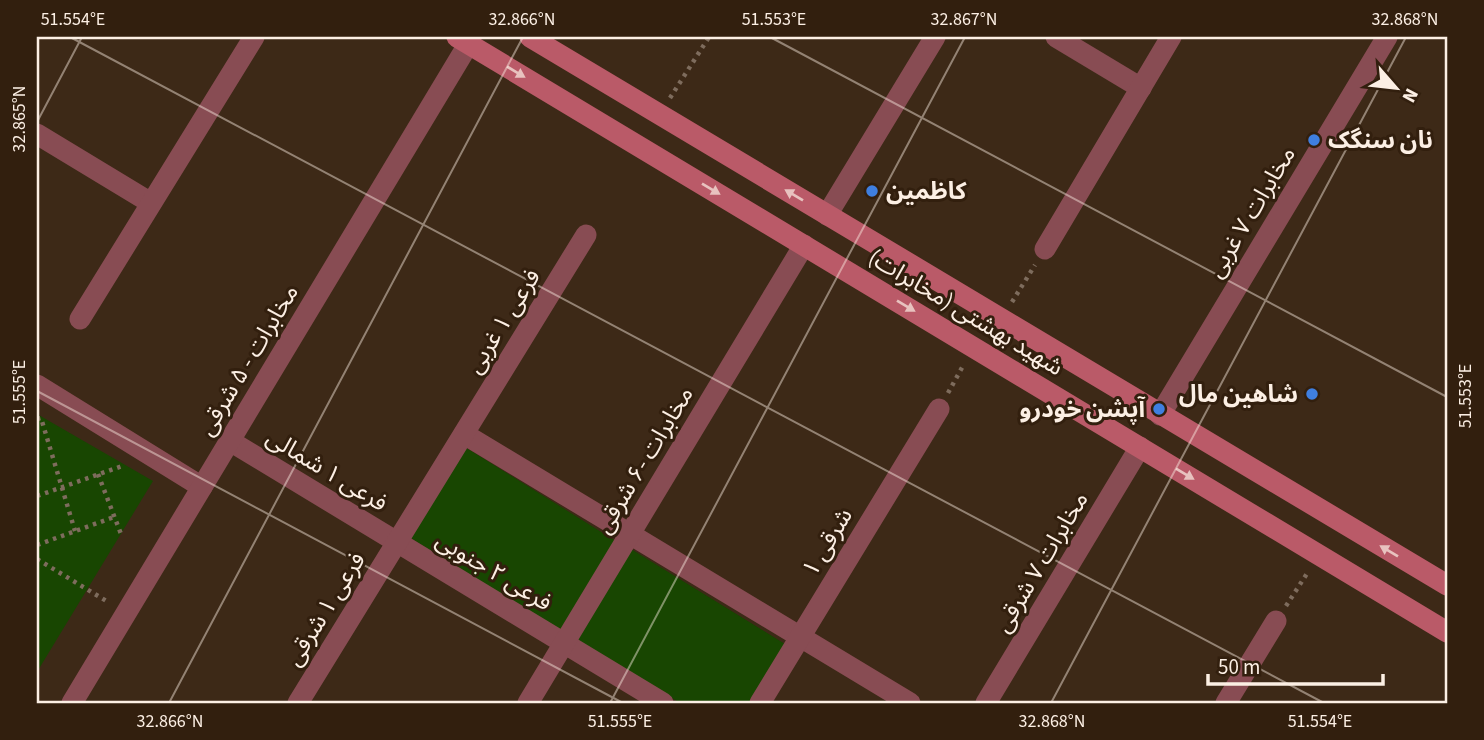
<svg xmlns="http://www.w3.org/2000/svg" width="1484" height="740" font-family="'Source Sans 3','Noto Sans Arabic',sans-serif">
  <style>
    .green { fill: #184601 }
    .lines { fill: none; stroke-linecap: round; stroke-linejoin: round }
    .path { stroke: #7e6c5d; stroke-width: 4.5; stroke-dasharray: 3.5 5; stroke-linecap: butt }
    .minor { stroke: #884c53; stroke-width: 21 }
    .secondary { stroke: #ba5a68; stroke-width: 21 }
    .oneway { fill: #e8c2bf }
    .ticks { fill: none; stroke: #fcefe4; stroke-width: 2; stroke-opacity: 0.45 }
    .shop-dot { fill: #3f7fe0; stroke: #321f0e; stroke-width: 2.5 }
    .labels { text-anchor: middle; stroke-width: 6; stroke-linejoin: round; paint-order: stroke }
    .poi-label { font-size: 24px; font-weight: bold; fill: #fcefe4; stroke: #321f0e; text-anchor: start }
    .street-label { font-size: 24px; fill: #fcefe4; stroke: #321f0e }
    .neatline { fill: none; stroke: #fcefe4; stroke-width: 2.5 }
    .ticks-label { font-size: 18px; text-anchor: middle; fill: #fcefe4 }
  </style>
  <rect width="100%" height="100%" fill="#3d2917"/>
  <g class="green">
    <polygon points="37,414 153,481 37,672"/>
    <polygon points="465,447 619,543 564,633 409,537"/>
    <polygon points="631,549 785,644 749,703 680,703 576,639"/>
  </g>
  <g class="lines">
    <g class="path">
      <polyline points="670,98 709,37"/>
      <polyline points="1012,302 1035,265"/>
      <polyline points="948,393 964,364"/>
      <polyline points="37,419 41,418 75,531"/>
      <polyline points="98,474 121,534"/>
      <polyline points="37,496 125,465"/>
      <polyline points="37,545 114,517"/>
      <polyline points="37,559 108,602"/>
      <polyline points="1286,606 1308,572"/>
    </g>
    <g class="minor">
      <polyline points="1056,37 1141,88"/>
      <polyline points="37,134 151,203"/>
      <polyline points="827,215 935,37"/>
      <polyline points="1045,249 1171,37"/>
      <polyline points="80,319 254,37"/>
      <polyline points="37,385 202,487"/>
      <polyline points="1160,415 1387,37"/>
      <polyline points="464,434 910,703"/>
      <polyline points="230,441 663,703"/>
      <polyline points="72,703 469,43"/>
      <polyline points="298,703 586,235"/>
      <polyline points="528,703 804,245"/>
      <polyline points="760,703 939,409"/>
      <polyline points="986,703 1140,447"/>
      <polyline points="1226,703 1276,621"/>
    </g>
    <g class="secondary">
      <polyline points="457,37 1447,632"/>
      <polyline points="530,37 1447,585"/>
    </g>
  </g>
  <defs><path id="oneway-solid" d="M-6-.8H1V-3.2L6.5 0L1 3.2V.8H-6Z" transform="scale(1.75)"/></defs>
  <g class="oneway">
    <use href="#oneway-solid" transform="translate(516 72) rotate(31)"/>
    <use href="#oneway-solid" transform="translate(711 189) rotate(31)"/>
    <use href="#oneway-solid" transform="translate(794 195) rotate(-149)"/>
    <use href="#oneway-solid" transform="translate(906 306) rotate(31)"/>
    <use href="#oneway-solid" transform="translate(1185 474) rotate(31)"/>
    <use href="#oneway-solid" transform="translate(1389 551) rotate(-149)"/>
  </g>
  <path class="ticks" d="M70 37 1324 703M770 37 1447 397M37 122 82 37M37 391 623 703M169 703 523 37M610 703 965 37M1051 703 1406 37"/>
  <g class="shop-dot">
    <circle cx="1314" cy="140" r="7"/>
    <circle cx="872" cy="191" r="7"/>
    <circle cx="1312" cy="394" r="7"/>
    <circle cx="1159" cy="409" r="7"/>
  </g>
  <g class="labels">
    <g class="poi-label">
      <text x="1328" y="148">نان سنگک</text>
      <text x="886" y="199">کاظمین</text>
      <text x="1298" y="402" text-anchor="end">شاهین مال</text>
      <text x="1145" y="417" text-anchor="end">آپشن خودرو</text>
    </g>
    <g class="street-label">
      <text transform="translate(1251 212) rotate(-59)" y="8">مخابرات ۷ غربی</text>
      <text transform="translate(966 312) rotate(31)" y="8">شهید بهشتی (مخابرات)</text>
      <text transform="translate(503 321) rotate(-58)" y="8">فرعی ۱ غربی</text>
      <text transform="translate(248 360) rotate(-59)" y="8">مخابرات - ۵ شرقی</text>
      <text transform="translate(644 460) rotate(-59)" y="8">مخابرات -۶ شرقی</text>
      <text transform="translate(327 470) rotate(31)" y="8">فرعی ۱ شمالی</text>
      <text transform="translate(827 542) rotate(-59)" y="8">شرقی ۱</text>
      <text transform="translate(1041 562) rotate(-59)" y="8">مخابرات ۷ شرقی</text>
      <text transform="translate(494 571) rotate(31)" y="8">فرعی ۲ جنوبی</text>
      <text transform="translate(325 609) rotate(-58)" y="8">فرعی ۱ شرقی</text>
    </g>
  </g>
  <rect width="1484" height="740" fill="none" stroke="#321f0e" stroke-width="77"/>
  <g transform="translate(1396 88) rotate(118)" stroke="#321f0e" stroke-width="5" paint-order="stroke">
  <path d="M0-5L12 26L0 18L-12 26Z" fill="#fcefe4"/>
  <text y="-10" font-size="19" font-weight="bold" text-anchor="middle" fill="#fcefe4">N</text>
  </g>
  <path d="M1208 674v10h175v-10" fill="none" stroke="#fcefe4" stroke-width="3.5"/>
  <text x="1218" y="674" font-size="21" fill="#fcefe4" stroke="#321f0e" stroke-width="5" paint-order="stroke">50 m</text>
  <rect x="38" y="38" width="1408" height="664" class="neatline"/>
  <g class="ticks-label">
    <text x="73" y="25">51.554°E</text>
    <text x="522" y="25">32.866°N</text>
    <text x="774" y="25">51.553°E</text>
    <text x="964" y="25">32.867°N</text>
    <text x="1405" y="25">32.868°N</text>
    <text transform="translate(19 119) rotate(-90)" y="6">32.865°N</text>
    <text transform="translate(19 392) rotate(-90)" y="6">51.555°E</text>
    <text transform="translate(1465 396) rotate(-90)" y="6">51.553°E</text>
    <text x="170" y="727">32.866°N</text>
    <text x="620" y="727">51.555°E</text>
    <text x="1052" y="727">32.868°N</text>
    <text x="1320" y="727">51.554°E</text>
  </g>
</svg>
